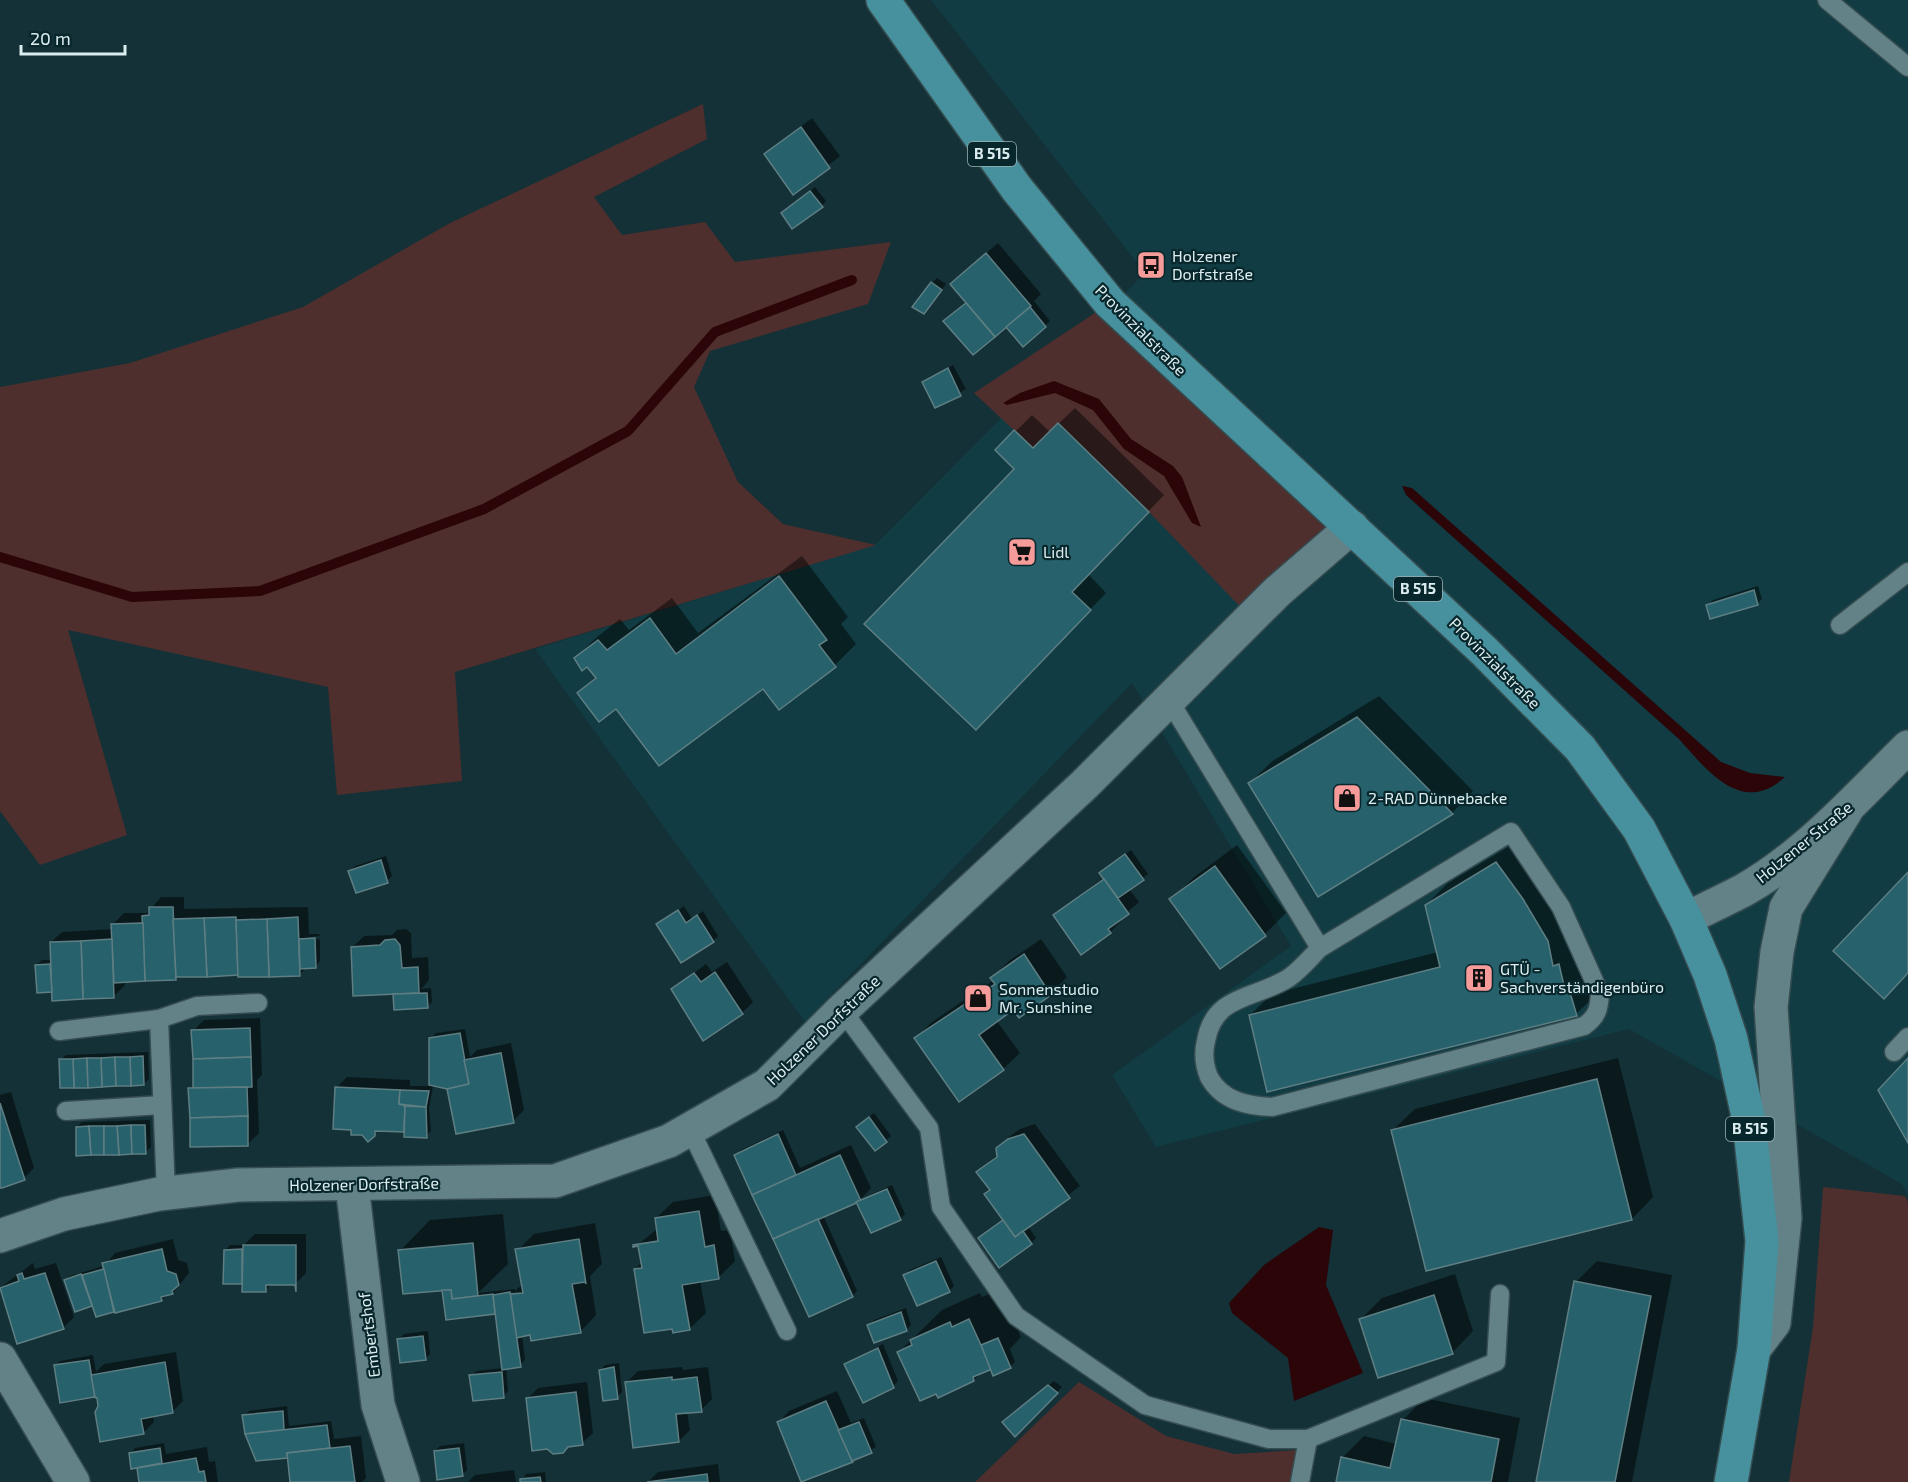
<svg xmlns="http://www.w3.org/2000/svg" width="1908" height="1482" font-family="'Exo 2',sans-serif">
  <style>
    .built { fill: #113c43 }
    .green { fill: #4e2f2e }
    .water { fill: #2b0508 }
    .shadow { fill: #0007 }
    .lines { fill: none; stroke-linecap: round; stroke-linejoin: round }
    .stream { stroke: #2b0508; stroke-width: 10 }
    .building { fill: #27626c; stroke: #5e7e83; stroke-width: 1.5 }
    .lane-casing { stroke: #354c50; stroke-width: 21 }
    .street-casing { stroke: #354c50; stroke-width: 36 }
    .primary-casing { stroke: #354c50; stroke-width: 36 }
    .lane { stroke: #638288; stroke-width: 18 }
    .street { stroke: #638288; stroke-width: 33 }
    .primary { stroke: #46919d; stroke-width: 33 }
    .labels { text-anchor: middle; stroke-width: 4.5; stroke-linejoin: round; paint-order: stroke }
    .shield { fill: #08272c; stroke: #9cb2b5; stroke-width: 1.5 }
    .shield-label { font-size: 15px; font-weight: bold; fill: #dcedf0 }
    .poi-label { font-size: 16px; fill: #dcedf0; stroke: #08272c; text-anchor: start }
    .street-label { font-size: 16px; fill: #dcedf0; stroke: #08272c }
  </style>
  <rect width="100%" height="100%" fill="#133136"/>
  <polygon class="built" points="931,0 1908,0 1908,1195 1902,1184 1629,1029 1156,1147 1112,1075 1291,946 1132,683 805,1022 535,649 876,544 1145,273"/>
  <g class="green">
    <polygon points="703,104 707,139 594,197 622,235 705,222 735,262 891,242 868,304 710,351 694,387 738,482 783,524 876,545 455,672 462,781 337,795 328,687 68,630 127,835 40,865 0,811 0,387 130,363 303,307 450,223"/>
    <polygon points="1110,303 1352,527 1251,618 1149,512 1058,423 1033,448 974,393"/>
    <polygon points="1823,1187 1905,1196 1908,1202 1908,1482 1789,1482 1813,1327"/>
    <polygon points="1079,1382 1166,1436 1234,1454 1298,1450 1292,1482 975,1482"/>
  </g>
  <g class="water">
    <polygon points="1054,381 1099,399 1131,439 1173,466 1182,477 1201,527 1192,523 1164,476 1124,449 1093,410 1055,393 1007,405 1003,403 1020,393"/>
    <path d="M1402 486 1412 488 1721 762 1750 773 1785 777C1743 816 1708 772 1680 740L1406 495Z"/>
    <polygon points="1319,1227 1333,1230 1326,1285 1363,1373 1294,1401 1288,1358 1232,1313 1229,1303 1264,1265"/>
  </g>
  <g class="shadow">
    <polygon points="812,118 840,156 794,193 766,154"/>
    <polygon points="815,187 826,201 822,206 783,213"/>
    <polygon points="998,243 1041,294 1034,301 1050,321 1024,345 1006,325 973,353 950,316 968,302 963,273"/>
    <polygon points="937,278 946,284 929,307 932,283"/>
    <polygon points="953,365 966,389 936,406 924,382"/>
    <polygon points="1075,408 1164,495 1088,574 1106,593 992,712 1016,469 997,450 1032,415 1050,432"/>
    <polygon points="802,556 848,617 841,624 856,644 835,665 779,708 763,686 617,707 579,693 596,676 588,665 575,658 597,637 620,619 629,630 672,598 698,633"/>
    <polygon points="1758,586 1762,599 1757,604 1708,605 1713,600"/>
    <polygon points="1379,696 1473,791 1452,813 1319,895 1250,783 1271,762"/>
    <polygon points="1518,841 1598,993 1576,1014 1250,1015 1272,994 1438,952 1426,905 1448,883"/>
    <polygon points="1237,845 1286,913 1265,934 1220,966 1171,900 1193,878"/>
    <polygon points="1131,850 1148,874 1129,889 1139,902 1119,919 1121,921 1110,932 1055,915 1104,877 1106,868"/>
    <polygon points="386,856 392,876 387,881 350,871 355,866"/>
    <polygon points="161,897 184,897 184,909 308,907 309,934 319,934 320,936 309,937 309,940 320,939 320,961 315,967 307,967 300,974 178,976 175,979 124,981 125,985 114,996 53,988 37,965 42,960 52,960 51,942 62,932 113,929 113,924 124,913 147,913"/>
    <polygon points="684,906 692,919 703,911 718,936 713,941 658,924"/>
    <polygon points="406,929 411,933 412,958 428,957 429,980 421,989 431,988 432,1002 427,1007 395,992 353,947 364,936 392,935 397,930"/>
    <polygon points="1041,939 1067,977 1050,994 1019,1016 1013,1008 996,1020 1020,1053 1003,1069 960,1100 916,1038 932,1022 994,980 992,978 1009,961"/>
    <polygon points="727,962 753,1002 742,1013 673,989 706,964 712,972"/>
    <polygon points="260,1018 262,1075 257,1080 259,1133 248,1144 190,1089 195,1084 193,1031 204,1020"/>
    <polygon points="465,1029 470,1057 477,1050 511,1043 524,1110 513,1121 449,1088 431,1038 436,1033"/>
    <polygon points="148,1052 149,1079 144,1084 61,1060 66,1055"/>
    <polygon points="1618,1058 1653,1197 1632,1219 1393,1130 1415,1109"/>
    <polygon points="347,1077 410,1080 410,1086 433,1086 429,1108 431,1131 426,1136 406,1128 403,1131 379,1130 368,1140 336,1088"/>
    <polygon points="11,1092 34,1168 23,1179 0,1186 0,1095"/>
    <polygon points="874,1113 891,1136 875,1149 863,1122"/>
    <polygon points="150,1120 151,1147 146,1152 77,1127 82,1122"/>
    <polygon points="1035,1124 1080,1186 1028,1226 1036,1238 1031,1243 985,1233 1004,1219 991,1190 978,1172 998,1154 997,1148 1009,1137 1020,1129"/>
    <polygon points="783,1130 800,1168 851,1145 871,1188 861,1199 892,1185 905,1214 900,1219 857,1200 823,1215 857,1291 852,1296 736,1155 741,1150"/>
    <polygon points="715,1195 721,1231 730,1230 735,1261 718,1278 700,1280 706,1313 689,1329 635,1269 642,1262 639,1244 658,1228 656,1218 673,1202"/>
    <polygon points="503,1214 508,1264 478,1293 515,1289 515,1291 523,1284 517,1251 534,1234 595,1223 602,1264 590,1276 596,1315 580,1332 522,1335 525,1360 520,1365 506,1367 508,1391 503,1397 471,1376 476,1371 503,1368 497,1312 448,1318 444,1289 400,1251 430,1220"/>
    <polygon points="255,1234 306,1234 306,1273 295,1284 272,1284 265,1290 244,1282 224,1283 225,1251 230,1245 244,1245"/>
    <polygon points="173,1239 178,1260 187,1263 189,1273 173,1293 161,1300 97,1315 93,1304 76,1310 65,1281 70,1276 104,1266 115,1253"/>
    <polygon points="941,1257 954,1286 949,1291 905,1275 910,1270"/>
    <polygon points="1597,1261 1672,1275 1632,1482 1538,1482 1576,1282"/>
    <polygon points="33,1263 35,1269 56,1263 74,1317 63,1328 18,1343 0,1288"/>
    <polygon points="1455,1274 1473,1331 1452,1353 1360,1320 1382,1298"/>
    <polygon points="1000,1290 1021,1337 1010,1349 1015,1362 1010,1367 991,1367 973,1380 899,1352 942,1310 980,1293 982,1297"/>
    <polygon points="906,1308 911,1325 906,1330 869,1325 874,1320"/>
    <polygon points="428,1331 430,1354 425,1359 399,1340 404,1334"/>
    <polygon points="883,1344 898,1381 893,1386 846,1364"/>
    <polygon points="176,1352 183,1401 172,1412 153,1415 154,1422 143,1433 100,1406 97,1392 55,1366 60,1361 93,1355 96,1372 104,1364"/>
    <polygon points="619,1363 622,1392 617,1397 600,1370 605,1365"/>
    <polygon points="682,1367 683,1370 708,1367 712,1399 701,1410 687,1412 690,1430 679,1441 627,1382 638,1371"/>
    <polygon points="1054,1381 1062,1387 1015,1435 1009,1417"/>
    <polygon points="587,1382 593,1433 582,1443 527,1399 538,1388"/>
    <polygon points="837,1391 851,1423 864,1418 876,1447 852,1461 802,1482 779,1422 789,1411"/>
    <polygon points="1424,1398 1520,1418 1508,1482 1338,1482 1342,1458 1364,1436 1397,1444 1403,1420"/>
    <polygon points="287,1406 289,1426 331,1421 334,1439 361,1436 366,1478 362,1482 292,1482 289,1456 244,1416 249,1411"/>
    <polygon points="164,1443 166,1454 207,1447 209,1462 215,1461 218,1482 141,1482 138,1466 130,1454 135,1448"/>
    <polygon points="464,1443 467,1470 462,1475 435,1451 440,1446"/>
    <polygon points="718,1464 720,1482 648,1482 658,1472"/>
    <polygon points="514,1470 516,1482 468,1482 475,1475"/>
    <polygon points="545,1472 546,1482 521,1482 526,1474"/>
  </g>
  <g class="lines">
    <polyline class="stream" points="0,557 132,597 260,591 484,509 628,431 715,332 852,280"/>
  </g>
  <g class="building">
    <polygon points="801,127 830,168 793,195 764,154"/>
    <polygon points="810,191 823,207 792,229 781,213"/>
    <polygon points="986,253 1031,306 995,337 950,284"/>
    <polygon points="931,282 942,290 924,314 912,307"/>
    <polygon points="966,303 995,337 973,355 943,321"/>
    <polygon points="1030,307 1046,327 1023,347 1006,327"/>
    <polygon points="948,368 961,396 935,408 922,382"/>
    <polygon points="1058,423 1149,512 1072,592 1091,610 976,730 864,624 1014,469 995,450 1014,430 1033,448"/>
    <polygon points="779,576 827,640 819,645 836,667 779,710 763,689 659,766 616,709 599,722 577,693 596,678 587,667 582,671 574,658 598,640 607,650 650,618 676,654"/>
    <polygon points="1754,590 1758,605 1710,619 1706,605"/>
    <polygon points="1357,717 1453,814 1318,897 1248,783"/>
    <polygon points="1125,854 1144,880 1118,898 1099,873"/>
    <polygon points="381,860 388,883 356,893 348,871"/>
    <polygon points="1496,862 1523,899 1548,941 1553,966 1559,964 1565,990 1569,989 1577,1016 1267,1092 1249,1015 1440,967 1425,905"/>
    <polygon points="1215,866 1266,936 1220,969 1169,899"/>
    <polygon points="1908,872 1908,973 1884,999 1833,951"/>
    <polygon points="1104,879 1129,914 1108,929 1111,933 1081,955 1053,915"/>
    <polygon points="149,907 173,907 176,980 145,981 142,916 149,915"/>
    <polygon points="678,910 686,923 697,915 714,942 681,963 656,924"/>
    <polygon points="236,917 238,975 207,977 204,918"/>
    <polygon points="298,917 300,976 269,977 267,919"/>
    <polygon points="204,918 207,977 176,977 173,919"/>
    <polygon points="267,919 269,977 238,977 236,920"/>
    <polygon points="143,923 145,981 114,983 111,924"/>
    <polygon points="315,938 316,968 300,969 299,939"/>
    <polygon points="112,939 114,998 83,999 81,941"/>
    <polygon points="395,939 400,945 402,968 418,967 419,993 353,996 351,947 380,945 385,940"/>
    <polygon points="81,941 83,999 52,1001 50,942"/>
    <polygon points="1024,954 1051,995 1019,1018 1013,1010 979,1035 1004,1070 959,1102 914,1038 995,984 990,978"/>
    <polygon points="50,964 52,992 37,993 35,965"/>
    <polygon points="715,972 743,1014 703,1041 671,989 694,973 701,982"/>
    <polygon points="427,993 428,1008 394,1010 393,994"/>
    <polygon points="250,1028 251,1057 193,1059 191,1030"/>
    <polygon points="460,1033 469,1084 447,1089 429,1085 429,1038"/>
    <polygon points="501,1053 514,1123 456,1134 447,1089 469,1084 464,1060"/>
    <polygon points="143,1056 144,1085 131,1086 130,1057"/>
    <polygon points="115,1057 116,1086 102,1087 101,1058"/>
    <polygon points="115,1057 130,1057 131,1086 116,1086"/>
    <polygon points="251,1057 252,1087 193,1088 193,1059"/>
    <polygon points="87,1058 88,1088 74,1088 73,1059"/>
    <polygon points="87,1058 101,1058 102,1087 88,1088"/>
    <polygon points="1908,1058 1908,1143 1878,1090"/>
    <polygon points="59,1059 73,1059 74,1088 60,1088"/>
    <polygon points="1597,1079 1632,1220 1426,1271 1391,1130"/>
    <polygon points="247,1087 248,1116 190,1118 188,1088"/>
    <polygon points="335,1087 400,1090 399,1104 405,1106 404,1132 375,1131 375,1136 368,1142 362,1135 351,1135 351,1130 333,1129"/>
    <polygon points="400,1090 429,1091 426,1107 399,1104"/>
    <polygon points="0,1103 25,1180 2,1188 0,1188"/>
    <polygon points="405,1106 426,1107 427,1138 404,1137"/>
    <polygon points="248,1116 248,1146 190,1147 190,1118"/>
    <polygon points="869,1117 887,1142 875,1151 856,1127"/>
    <polygon points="131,1125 132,1154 119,1155 117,1126"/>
    <polygon points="131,1125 145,1125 146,1154 132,1154"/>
    <polygon points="89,1126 91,1155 76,1156 76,1127"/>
    <polygon points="89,1126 104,1126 104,1155 91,1155"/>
    <polygon points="104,1126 117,1126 119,1155 104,1155"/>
    <polygon points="778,1134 796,1175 752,1195 734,1155"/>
    <polygon points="1024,1134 1070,1198 1015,1237 984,1194 990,1190 976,1172 997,1157 996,1148 1008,1139"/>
    <polygon points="840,1155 861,1201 773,1239 752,1195"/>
    <polygon points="887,1189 901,1220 871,1233 856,1202"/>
    <polygon points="699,1211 705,1247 714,1245 719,1279 682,1285 690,1330 673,1333 672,1329 644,1333 634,1269 642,1268 638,1246 633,1247 633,1245 658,1241 655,1218"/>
    <polygon points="818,1219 853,1297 809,1317 773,1239"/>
    <polygon points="1003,1220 1015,1237 1023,1231 1032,1244 999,1268 978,1238"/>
    <polygon points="579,1239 586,1284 585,1282 572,1284 581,1333 531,1341 530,1335 516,1338 510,1294 523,1293 515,1249"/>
    <polygon points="473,1243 478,1296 452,1299 451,1290 403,1294 398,1250"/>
    <polygon points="243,1245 296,1245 296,1292 295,1285 266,1285 266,1292 242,1292"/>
    <polygon points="162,1249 167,1271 176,1274 179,1285 172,1291 173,1294 161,1297 162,1301 115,1313 102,1263"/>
    <polygon points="242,1249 242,1284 223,1284 224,1250"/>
    <polygon points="936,1261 950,1292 917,1306 903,1275"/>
    <polygon points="104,1269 114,1312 96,1317 82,1275"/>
    <polygon points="22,1273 24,1279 45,1273 64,1329 17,1344 0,1288 19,1281 17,1275"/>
    <polygon points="81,1274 92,1306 75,1312 64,1280"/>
    <polygon points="1574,1281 1651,1296 1615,1482 1536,1482"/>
    <polygon points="442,1290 451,1290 452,1299 493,1294 495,1314 446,1320"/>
    <polygon points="510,1292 521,1367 502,1370 493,1295"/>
    <polygon points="1434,1295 1453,1354 1378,1378 1359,1319"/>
    <polygon points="901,1312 907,1331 874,1343 867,1325"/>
    <polygon points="969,1319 992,1369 973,1377 974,1381 938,1398 936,1394 920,1401 897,1352 912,1345 910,1340 950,1322 952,1327"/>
    <polygon points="423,1336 426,1360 400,1363 397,1339"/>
    <polygon points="998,1338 1011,1368 993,1376 981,1345"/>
    <polygon points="878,1348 894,1388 863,1403 844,1364"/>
    <polygon points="89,1360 95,1397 60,1403 54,1365"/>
    <polygon points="165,1362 173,1413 141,1419 144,1434 100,1442 95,1412 98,1406 97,1398 92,1397 95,1397 91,1375"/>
    <polygon points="614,1367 618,1399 603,1401 599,1370"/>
    <polygon points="502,1372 504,1398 473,1401 469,1375"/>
    <polygon points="672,1377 672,1380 697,1377 702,1412 676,1414 679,1442 633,1448 625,1382"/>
    <polygon points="1048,1385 1058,1393 1015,1437 1002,1422"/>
    <polygon points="576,1392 583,1445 568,1447 563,1453 553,1454 547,1449 532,1451 526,1398"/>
    <polygon points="826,1401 853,1462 801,1482 777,1422"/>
    <polygon points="283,1411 284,1430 245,1434 242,1415"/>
    <polygon points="1401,1419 1499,1439 1491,1482 1336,1482 1341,1457 1390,1468"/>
    <polygon points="859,1422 872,1453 852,1461 838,1430"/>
    <polygon points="327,1425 330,1448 287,1453 288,1458 256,1461 245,1434"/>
    <polygon points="350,1446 355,1482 290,1482 287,1453"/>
    <polygon points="160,1448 162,1463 131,1469 129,1453"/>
    <polygon points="459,1448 463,1476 437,1480 434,1451"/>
    <polygon points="196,1458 199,1472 204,1471 206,1482 139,1482 137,1468"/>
    <polygon points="707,1474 708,1482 647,1482"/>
    <polygon points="540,1477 541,1482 520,1482 520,1479"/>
  </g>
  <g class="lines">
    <g class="lane-casing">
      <g id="lane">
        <polyline points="1827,0 1908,67"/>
        <polyline points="1840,625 1908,572"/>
        <path d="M1169 700 1320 948 1511 832 1561 907 1600 994C1599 1009 1597 1017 1584 1026L1272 1107C1247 1106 1222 1101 1209 1077 1204 1065 1203 1053 1206 1041 1214 993 1258 999 1290 977 1301 969 1310 958 1320 948"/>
        <polyline points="842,1010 929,1128 941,1207 1016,1316 1145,1405 1269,1439 1308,1439 1496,1362 1500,1294"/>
        <polyline points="159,1019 166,1193"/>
        <polyline points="59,1031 159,1019 197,1006 258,1003"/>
        <polyline points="1894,1052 1908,1037"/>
        <polyline points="66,1111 162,1105"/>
        <polyline points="690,1129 787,1331"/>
        <polyline points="1300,1482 1308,1439"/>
      </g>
    </g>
    <g class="street-casing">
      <g id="street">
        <path d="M1686 919C1705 909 1725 900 1744 890 1807 854 1857 797 1908 747"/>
        <polyline points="352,1185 378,1405 403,1482"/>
        <polyline points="0,1236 64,1214 159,1194 238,1185 555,1181 669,1141 767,1085 842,1010 1085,784 1277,592 1352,527"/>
        <polyline points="1754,1349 1774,1323 1785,1218 1771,1007 1777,952 1786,908 1846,811"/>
        <polyline points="0,1359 73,1482"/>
      </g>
    </g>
    <g class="primary-casing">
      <polyline id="primary" points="883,0 1017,189 1110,303 1484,651 1580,748 1639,829 1686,919 1710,975 1731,1039 1749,1121 1762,1241 1754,1349 1731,1482"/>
    </g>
    <use href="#lane" class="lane"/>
    <use href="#street" class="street"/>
    <use href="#primary" class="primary"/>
  </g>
  <defs>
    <g id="bus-square" transform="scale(1.5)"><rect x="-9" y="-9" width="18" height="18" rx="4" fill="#f59b99" stroke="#08272c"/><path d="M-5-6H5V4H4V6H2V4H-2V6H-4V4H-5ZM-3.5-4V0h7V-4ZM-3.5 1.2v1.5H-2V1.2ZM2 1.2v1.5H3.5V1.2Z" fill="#111"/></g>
    <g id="supermarket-square" transform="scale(1.5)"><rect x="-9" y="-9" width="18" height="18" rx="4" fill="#f59b99" stroke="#08272c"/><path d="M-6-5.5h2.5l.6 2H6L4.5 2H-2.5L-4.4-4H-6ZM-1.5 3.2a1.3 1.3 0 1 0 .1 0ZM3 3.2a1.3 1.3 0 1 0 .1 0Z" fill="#111"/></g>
    <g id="shop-square" transform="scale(1.5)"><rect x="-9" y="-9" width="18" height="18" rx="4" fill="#f59b99" stroke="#08272c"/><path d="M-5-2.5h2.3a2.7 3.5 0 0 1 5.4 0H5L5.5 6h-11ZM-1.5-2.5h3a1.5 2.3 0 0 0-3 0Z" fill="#111"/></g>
    <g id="building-square" transform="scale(1.5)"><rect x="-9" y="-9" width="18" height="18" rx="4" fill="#f59b99" stroke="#08272c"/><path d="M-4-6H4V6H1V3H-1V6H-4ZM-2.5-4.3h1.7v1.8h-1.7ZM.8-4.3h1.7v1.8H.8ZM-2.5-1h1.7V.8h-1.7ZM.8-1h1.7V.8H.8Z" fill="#111"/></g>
  </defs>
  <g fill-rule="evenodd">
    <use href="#bus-square" x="1151" y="265"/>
    <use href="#supermarket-square" x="1022" y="552"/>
    <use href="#shop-square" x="1347" y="798"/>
    <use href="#building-square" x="1479" y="978"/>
    <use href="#shop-square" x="978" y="998"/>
  </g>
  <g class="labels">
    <g class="shield">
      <rect x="968" y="142" width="48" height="24" rx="4.5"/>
      <rect x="1394" y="577" width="48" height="24" rx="4.5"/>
      <rect x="1726" y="1117" width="48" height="24" rx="4.5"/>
    </g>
    <g class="shield-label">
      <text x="992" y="159">B 515</text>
      <text x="1418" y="594">B 515</text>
      <text x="1750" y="1134">B 515</text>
    </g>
    <g class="poi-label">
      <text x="1172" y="262">Holzener<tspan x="1172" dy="18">Dorfstraße</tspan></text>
      <text x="1043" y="558">Lidl</text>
      <text x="1368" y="804">2-RAD Dünnebacke</text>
      <text x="1500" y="975">GTÜ -<tspan x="1500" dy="18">Sachverständigenbüro</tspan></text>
      <text x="999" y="995">Sonnenstudio<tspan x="999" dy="18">Mr. Sunshine</tspan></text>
    </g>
    <g class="street-label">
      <text transform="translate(1141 330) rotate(45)" y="6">Provinzialstraße</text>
      <text transform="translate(1495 663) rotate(45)" y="6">Provinzialstraße</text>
      <text transform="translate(1804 842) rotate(-39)" y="6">Holzener Straße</text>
      <text transform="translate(823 1030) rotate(-44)" y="6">Holzener Dorfstraße</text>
      <text transform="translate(364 1184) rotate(-1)" y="6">Holzener Dorfstraße</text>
      <text transform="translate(369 1335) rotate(-97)" y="6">Embertshof</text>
    </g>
  </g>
  <path d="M21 45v9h104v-9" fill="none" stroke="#dcedf0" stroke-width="3"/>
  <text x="30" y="45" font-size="18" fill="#dcedf0" stroke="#08272c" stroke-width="4.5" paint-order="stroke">20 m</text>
</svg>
